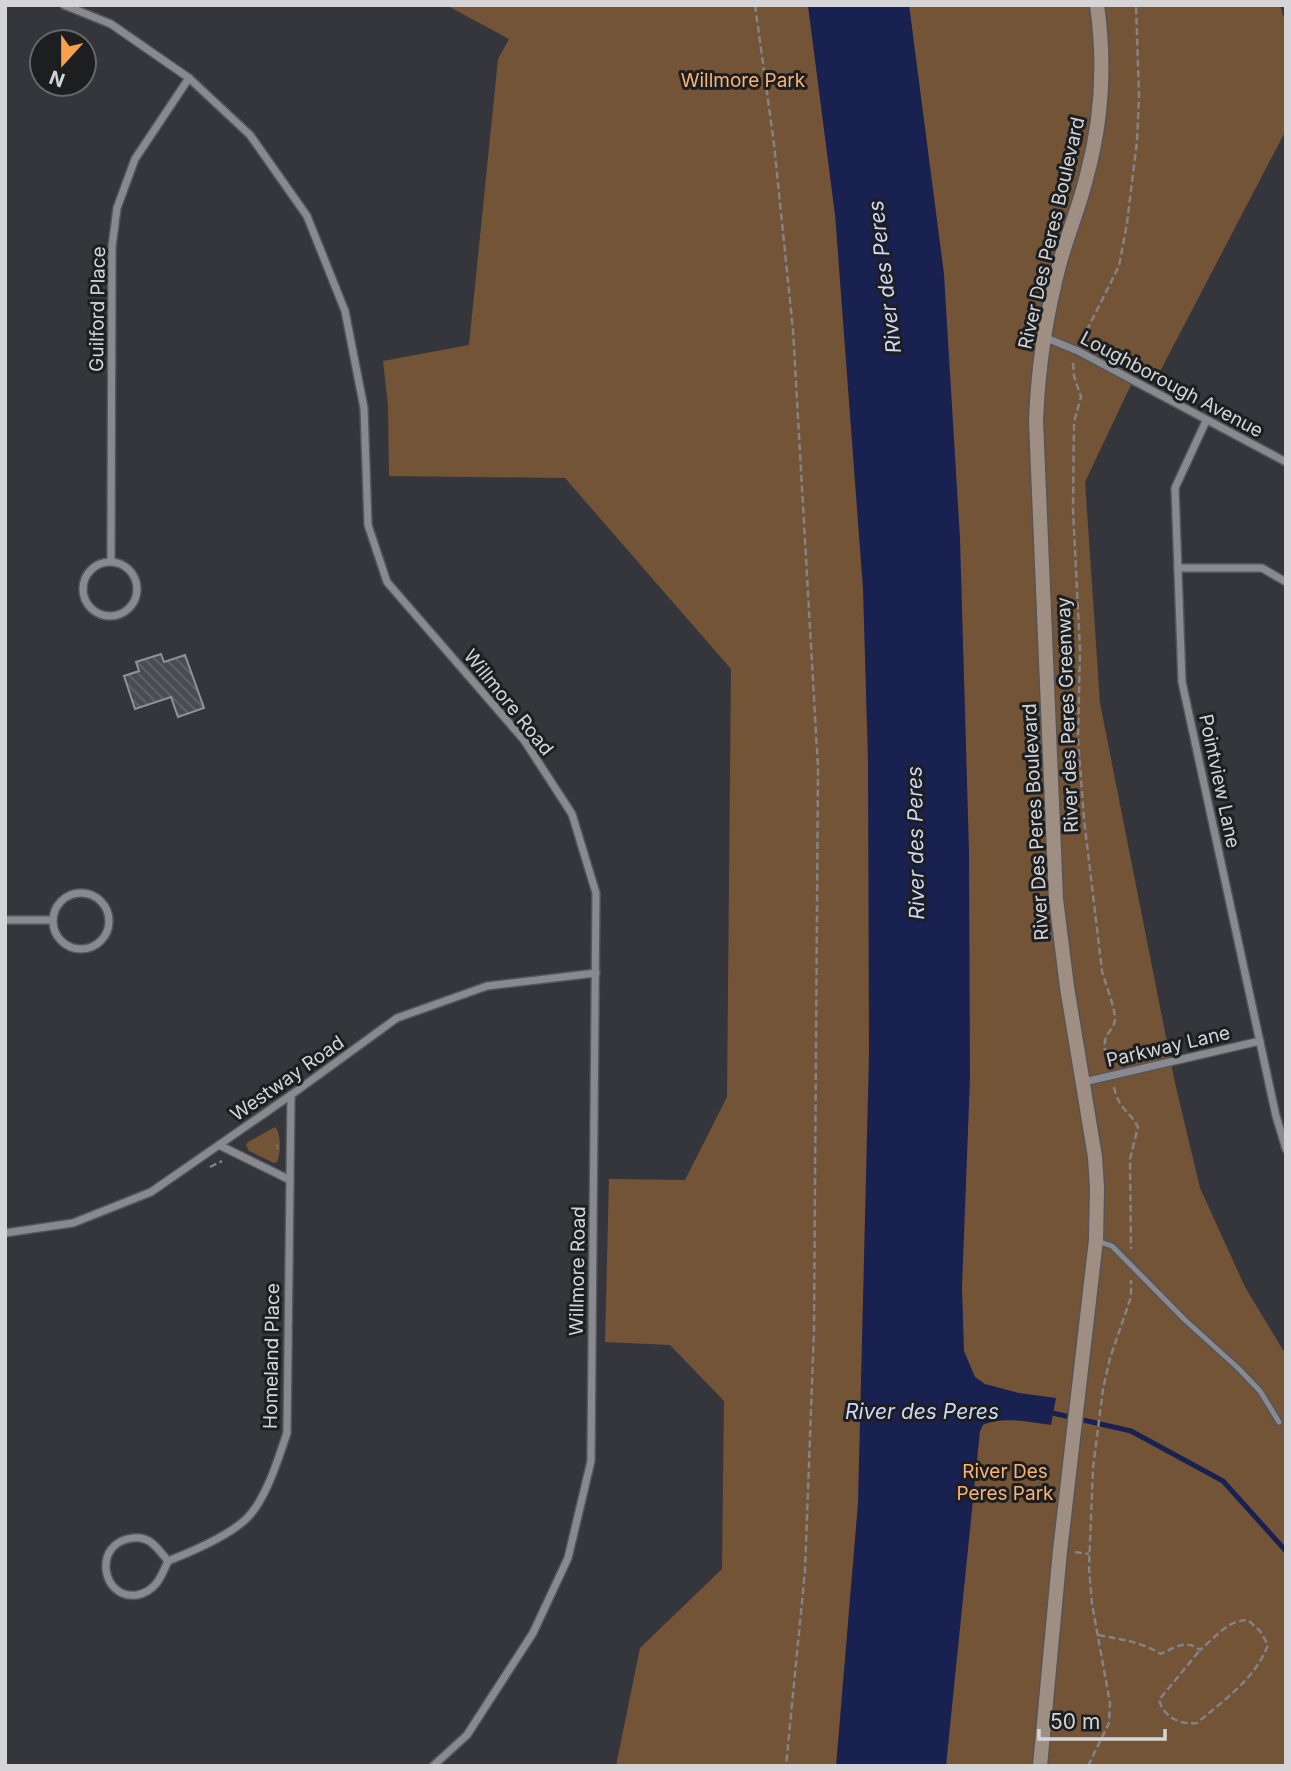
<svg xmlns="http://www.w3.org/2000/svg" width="1291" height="1771" font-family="Inter,sans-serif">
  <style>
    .grass { fill: url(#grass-tufts) }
    .park { fill: #745437 }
    .water { fill: #192150 }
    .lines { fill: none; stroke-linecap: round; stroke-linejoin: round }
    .stream { stroke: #192150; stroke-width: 5 }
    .building { fill: url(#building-back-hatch); stroke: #909298; stroke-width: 2 }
    .service-casing { stroke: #545559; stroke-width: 8 }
    .minor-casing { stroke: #545559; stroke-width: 10 }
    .secondary-casing { stroke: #545559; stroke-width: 17 }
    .path { stroke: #838387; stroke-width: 2.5; stroke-dasharray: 7 3.5; stroke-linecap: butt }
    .service { stroke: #888a8f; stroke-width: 5 }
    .minor { stroke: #888a8f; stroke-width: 7 }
    .secondary { stroke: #9f8f83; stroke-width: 14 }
    .labels { text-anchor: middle; stroke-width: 6; stroke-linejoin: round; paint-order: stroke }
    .park-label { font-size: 19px; fill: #fab372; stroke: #1d1e20 }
    .street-label { font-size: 19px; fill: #d5d5d8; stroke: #1d1e20 }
    .water-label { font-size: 21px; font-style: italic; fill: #cdd7f8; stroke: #1d1e20 }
  </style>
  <defs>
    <pattern id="grass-tufts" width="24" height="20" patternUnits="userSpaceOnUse" patternTransform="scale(1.75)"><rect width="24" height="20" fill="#745437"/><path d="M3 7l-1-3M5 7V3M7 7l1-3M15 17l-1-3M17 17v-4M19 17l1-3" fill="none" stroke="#876c53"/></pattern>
    <pattern id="building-back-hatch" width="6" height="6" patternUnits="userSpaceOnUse" patternTransform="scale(1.75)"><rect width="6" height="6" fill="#4a4c51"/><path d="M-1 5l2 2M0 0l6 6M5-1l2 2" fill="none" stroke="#636569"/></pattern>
  </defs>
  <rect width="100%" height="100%" fill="#35363b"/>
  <path class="grass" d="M275 1127C281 1133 281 1153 277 1162L274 1163 249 1151 246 1145 248 1142Z"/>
  <polygon class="park" points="446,5 808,5 835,214 943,274 909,5 1280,5 1286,25 1286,130 1155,381 1137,372 1085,482 1100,703 1175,1083 1200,1188 1245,1287 1286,1355 1286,1766 616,1766 640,1648 722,1569 724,1401 670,1345 605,1342 609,1179 685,1180 727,1097 731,669 565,478 389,476 388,405 383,361 469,345 498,59 509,39"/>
  <path class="water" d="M808 5H909L944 274 960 538 969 851 970 1078 962 1287 964 1351 975 1377 985 1384 1019 1393 1056 1398 1051 1425C1030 1422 1002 1416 983 1425L980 1431 946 1766H836L858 1503 869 1054 868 761 863 589 835 214Z"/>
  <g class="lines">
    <polyline class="stream" points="1048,1412 1131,1431 1223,1481 1286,1551"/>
  </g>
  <polygon class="building" points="161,654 164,662 185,655 204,708 178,717 171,697 135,709 124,676 139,671 136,662"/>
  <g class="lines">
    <g class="service-casing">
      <polyline id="service" points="1097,1241 1112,1246 1185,1320 1238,1368 1260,1391 1279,1422"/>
    </g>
    <g class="minor-casing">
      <g id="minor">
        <polyline points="64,5 111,24 189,78 250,135 307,216 345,311 364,408 368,525 387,582 524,740 572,814 596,893 591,1461 568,1558 533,1633 467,1735 433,1766"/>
        <polyline points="1044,337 1078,351 1286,462"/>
        <polyline points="1206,421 1175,488 1182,682 1276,1116 1286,1149"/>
        <polyline points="111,561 112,247 117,208 135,159 189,78"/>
        <circle cx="110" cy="589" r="27"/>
        <polyline points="1178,568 1262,568 1286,582"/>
        <circle cx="81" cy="921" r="28"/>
        <polyline points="5,920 52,920"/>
        <polyline points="1084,1082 1260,1041"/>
        <polyline points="219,1145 290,1180"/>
        <polyline points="5,1233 73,1223 151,1192 291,1095 397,1018 487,986 596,973"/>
        <path d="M168 1561C162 1554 157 1546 149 1541 144 1538 139 1537 133 1538 92 1542 101 1600 137 1595 156 1591 161 1577 168 1561 191 1552 226 1537 245 1520 266 1501 278 1459 287 1433L291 1095"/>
      </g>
    </g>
    <g class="secondary-casing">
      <path id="secondary" d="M1040 1766 1060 1551 1096 1240 1097 1188 1095 1157 1067 987 1056 899 1036 421C1038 367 1046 314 1060 262 1068 233 1080 205 1087 175 1102 120 1105 62 1097 5"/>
    </g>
    <g class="path">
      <polyline points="755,5 774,144 793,330 818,768 814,1329 805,1571 786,1766"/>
      <polyline points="1082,340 1119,266 1127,223 1137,141 1139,96 1136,5"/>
      <path d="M1073 363 1074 376 1081 397 1074 422 1073 510 1080 650 1078 740 1084 819 1102 971C1105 983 1116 1010 1115 1020 1114 1027 1110 1030 1107 1035 1102 1045 1106 1054 1108 1063"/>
      <path d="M1114 1087C1119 1110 1129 1110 1138 1127L1130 1159 1131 1249"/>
      <polyline points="210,1167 222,1161"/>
      <polyline points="1075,1552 1089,1554"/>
      <path d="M1098 1635C1123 1640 1139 1641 1161 1654 1175 1647 1186 1639 1200 1650 1215 1638 1227 1620 1248 1620L1260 1631 1268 1645C1255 1679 1224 1700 1197 1723 1179 1725 1164 1717 1159 1700L1200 1650"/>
      <polyline points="1088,1766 1109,1723 1110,1703 1092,1604 1089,1568 1093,1468 1103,1389 1110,1358 1131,1297 1131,1280"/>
    </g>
    <use href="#service" class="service"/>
    <use href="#minor" class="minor"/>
    <use href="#secondary" class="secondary"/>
  </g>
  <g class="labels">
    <g class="park-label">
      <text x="743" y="87">Willmore Park</text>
      <text x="1005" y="1478">River Des<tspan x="1005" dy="22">Peres Park</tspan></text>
    </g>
    <g class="street-label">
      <text transform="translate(1051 233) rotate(-77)" y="7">River Des Peres Boulevard</text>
      <text transform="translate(97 309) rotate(-89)" y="7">Guilford Place</text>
      <text transform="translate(1172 384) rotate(28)" y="7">Loughborough Avenue</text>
      <text transform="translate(509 702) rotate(51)" y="7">Willmore Road</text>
      <text transform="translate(1067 715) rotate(-92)" y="7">River des Peres Greenway</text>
      <text transform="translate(1220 781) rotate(78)" y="7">Pointview Lane</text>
      <text transform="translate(1035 822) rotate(-93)" y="7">River Des Peres Boulevard</text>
      <text transform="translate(1168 1046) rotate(-13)" y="7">Parkway Lane</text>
      <text transform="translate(287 1078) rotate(-35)" y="7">Westway Road</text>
      <text transform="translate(577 1271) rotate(-89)" y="7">Willmore Road</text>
      <text transform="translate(271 1356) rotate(-89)" y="7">Homeland Place</text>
    </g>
    <g class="water-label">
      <text transform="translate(885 277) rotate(-97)" y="7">River des Peres</text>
      <text transform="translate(916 843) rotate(-91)" y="7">River des Peres</text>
      <text x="922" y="1419">River des Peres</text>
    </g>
  </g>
  <rect width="1291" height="1771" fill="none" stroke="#d5d5d8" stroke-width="14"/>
  <g transform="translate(63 63) rotate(201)"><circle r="33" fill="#1d1e20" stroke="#67676a" stroke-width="2"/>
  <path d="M0-5L12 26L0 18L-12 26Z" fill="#f8a14a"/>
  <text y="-10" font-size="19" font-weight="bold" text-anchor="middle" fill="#d5d5d8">N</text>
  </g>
  <path d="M1039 1729v10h126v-10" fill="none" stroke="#d5d5d8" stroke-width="3.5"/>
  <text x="1050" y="1729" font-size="21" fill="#d5d5d8" stroke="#1d1e20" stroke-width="5" paint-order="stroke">50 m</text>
</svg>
